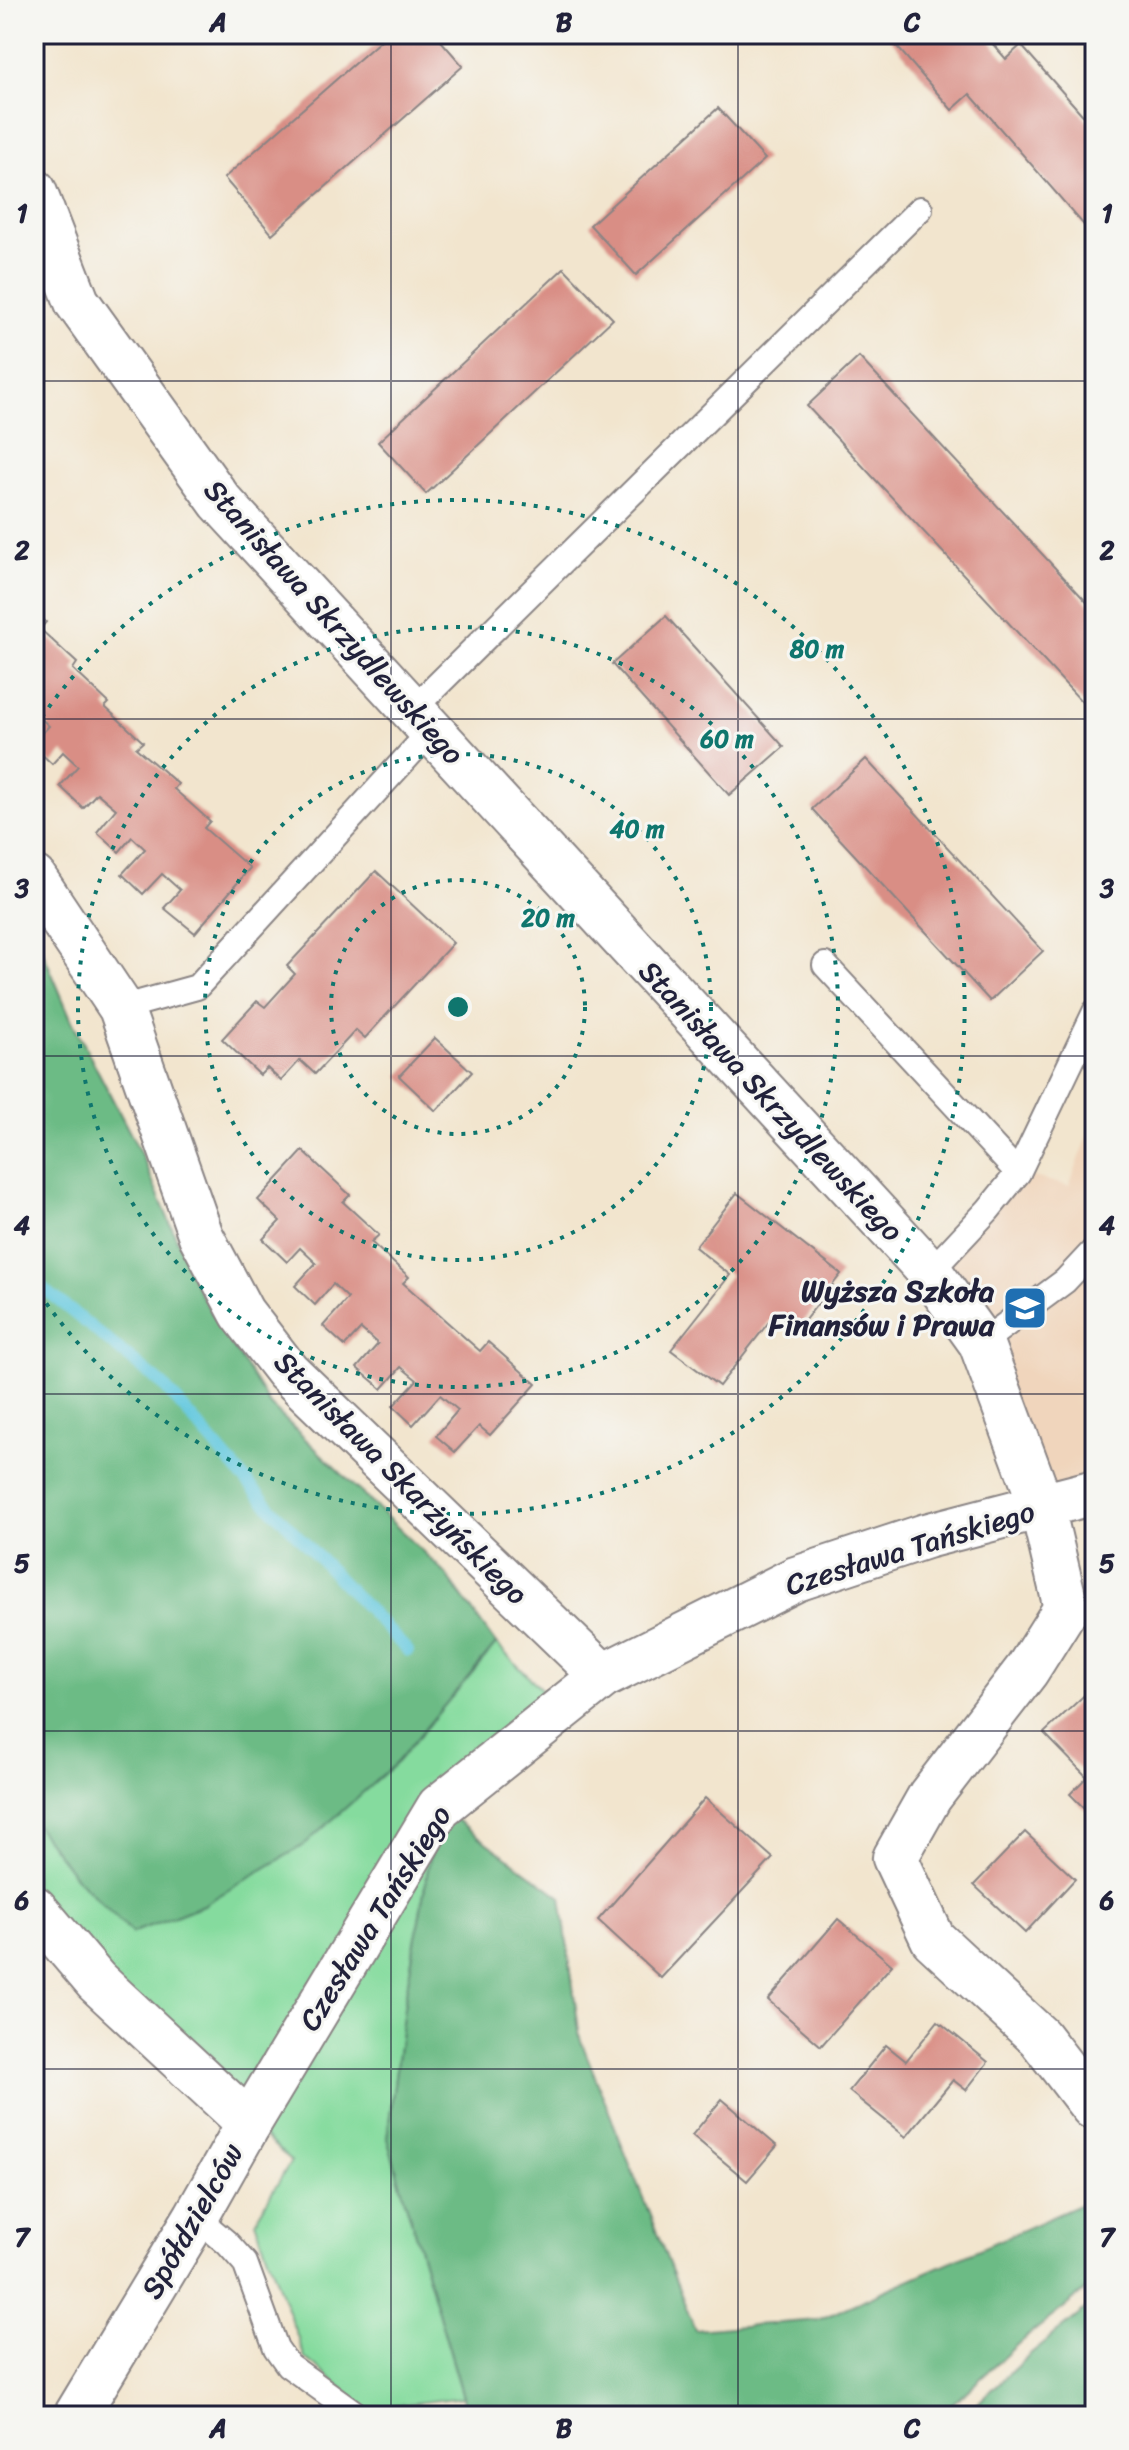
<svg xmlns="http://www.w3.org/2000/svg" width="1129" height="2450" font-family="Sriracha,sans-serif">
  <style>
    .built { fill: #f0d5bc }
    .green { fill: #85db9e; stroke: #547e6c; stroke-width: 2 }
    .forest { fill: #6cbb85; stroke: #476e60; stroke-width: 2 }
    .lines { fill: none; stroke-linecap: round; stroke-linejoin: round }
    .stream { stroke: #61c7de; stroke-width: 12 }
    .building { fill: #d98e85 }
    .service-casing { stroke: #8a8484; stroke-width: 28 }
    .minor-casing { stroke: #8a8484; stroke-width: 48 }
    .tertiary-casing { stroke: #8a8484; stroke-width: 48 }
    .service { stroke: #fff; stroke-width: 24 }
    .minor { stroke: #fff; stroke-width: 44 }
    .tertiary { stroke: #fff; stroke-width: 44 }
    .grid { fill: none; stroke: #22223b; stroke-width: 2; stroke-opacity: 0.55 }
    .ring { fill: none; stroke: #0f766e; stroke-width: 4; stroke-dasharray: 4 8 }
    .labels { text-anchor: middle; stroke-width: 6; stroke-linejoin: round; paint-order: stroke }
    .street-label { font-size: 30px; fill: #22223b; stroke: #f6f6f2 }
    .poi-label { font-size: 30px; font-weight: bold; fill: #22223b; stroke: #f6f6f2; text-anchor: end }
    .centre { fill: #0f766e; stroke: #f6f6f2; stroke-width: 4 }
    .ring-label { font-size: 24px; text-anchor: middle; font-weight: bold; fill: #0f766e; stroke: #f6f6f2; stroke-width: 6; stroke-linejoin: round; paint-order: stroke }
    .neatline { fill: none; stroke: #22223b; stroke-width: 3 }
    .grid-label { font-size: 26px; text-anchor: middle; font-weight: bold; fill: #22223b }
  </style>
  <rect width="100%" height="100%" fill="#f6f6f2"/>
  <filter id="ink" filterUnits="userSpaceOnUse"><feTurbulence type="fractalNoise" baseFrequency=".0125" numOctaves="2"/><feDisplacementMap in="SourceGraphic" scale="16" xChannelSelector="R" yChannelSelector="G"/><feConvolveMatrix kernelMatrix="1 2 1 2 8 2 1 2 1" color-interpolation-filters="sRGB"/></filter>
  <filter id="wash" filterUnits="userSpaceOnUse"><feTurbulence type="fractalNoise" baseFrequency=".006" numOctaves="4" result="noise"/><feDisplacementMap in="SourceGraphic" scale="32" xChannelSelector="R" yChannelSelector="G"/><feGaussianBlur stdDeviation="1.8" result="paint"/><feColorMatrix in="noise" values="0 0 0 0 0 0 0 0 0 0 0 0 0 0 0 0 0 1.4 0 .05"/><feComposite in="paint" operator="in"/></filter>
  <g filter="url(#wash)">
    <rect width="100%" height="100%" fill="#f2e5ce"/>
    <polygon class="built" points="1095,1118 1095,1492 1042,1507 930,1272 1018,1173 1069,1186"/>
    <polygon class="green" points="496,1644 561,1709 439,1807 406,1993 387,2138 463,2397 368,2409 305,2358 255,2221 291,2161 96,1981 34,1908 34,1823 78,1880 397,1762"/>
    <g class="forest">
      <polygon points="34,931 72,1021 141,1154 200,1294 270,1405 445,1573 496,1644 397,1762 304,1845 203,1905 132,1933 78,1880 34,1823"/>
      <polygon points="439,1807 561,1897 580,2038 695,2330 818,2320 1095,2198 1095,2283 1020,2342 940,2416 466,2416 463,2396 387,2138 406,1993"/>
      <polygon points="1095,2302 1095,2402 1088,2416 964,2416 1030,2354"/>
    </g>
    <g class="lines">
      <polyline class="stream" points="34,1281 163,1385 256,1492 408,1651"/>
    </g>
    <g id="blocks">
      <g class="building">
        <polygon points="388,34 435,34 463,66 272,234 224,178"/>
        <polygon points="886,34 984,34 1006,59 1021,45 1095,129 1095,227 1090,232 970,94 952,110"/>
        <polygon points="718,108 765,159 636,275 590,225"/>
        <polygon points="564,268 613,319 426,494 378,442"/>
        <polygon points="859,357 1095,611 1095,716 807,406"/>
        <polygon points="34,611 46,622 40,629 77,663 73,669 109,703 105,707 143,742 136,748 178,784 174,789 210,821 204,828 250,868 195,933 164,908 180,890 162,874 143,894 122,874 145,849 132,837 119,852 97,832 116,809 97,793 83,808 60,786 78,766 63,752 52,764 34,747 34,742 49,726 34,712"/>
        <polygon points="666,616 784,747 729,795 612,664"/>
        <polygon points="866,759 1043,951 990,1001 812,809"/>
        <polygon points="376,871 453,943 365,1038 356,1030 315,1074 300,1060 281,1081 267,1068 260,1075 222,1039 257,1001 265,1007 295,974 287,966"/>
        <polygon points="435,1038 472,1072 436,1111 399,1076"/>
        <polygon points="303,1151 350,1195 343,1202 379,1235 371,1242 409,1277 403,1283 480,1351 488,1342 536,1384 490,1435 479,1426 455,1452 436,1436 458,1410 440,1395 413,1425 393,1406 417,1380 401,1367 382,1389 357,1368 378,1344 361,1329 345,1346 323,1326 348,1298 333,1284 315,1305 295,1286 316,1263 300,1248 287,1262 263,1239 280,1221 258,1200"/>
        <polygon points="737,1193 841,1274 797,1330 776,1313 719,1386 671,1350 730,1275 695,1247"/>
        <polygon points="1095,1685 1095,1819 1070,1794 1087,1777 1044,1733"/>
        <polygon points="705,1798 773,1858 661,1978 598,1920"/>
        <polygon points="1025,1832 1075,1879 1025,1933 974,1885"/>
        <polygon points="838,1919 892,1965 821,2046 768,2000"/>
        <polygon points="938,2021 988,2062 966,2090 953,2080 906,2137 849,2091 886,2045 906,2061"/>
        <polygon points="722,2099 777,2146 747,2181 692,2135"/>
      </g>
    </g>
  </g>
  <g filter="url(#ink)">
    <use href="#blocks" fill-opacity="0" stroke="#8a8484" stroke-width="2"/>
    <g class="lines">
      <g class="service-casing">
        <g id="service">
          <polyline points="412,710 920,209"/>
          <polyline points="825,965 1018,1173 988,1210 930,1272"/>
          <polyline points="121,1008 197,987 431,731"/>
          <polyline points="1018,1173 1095,1012"/>
          <polyline points="981,1343 1065,1281 1095,1249"/>
          <polyline points="196,2217 227,2243 245,2263 276,2348 288,2365 359,2416"/>
        </g>
      </g>
      <g class="minor-casing">
        <g id="minor">
          <polyline points="34,191 77,302 220,501 930,1272 981,1343 1042,1507 1066,1608 1027,1670 930,1796 895,1858 933,1939 1039,2037 1093,2107"/>
          <polyline points="34,878 121,1008 201,1236 242,1313 287,1371 603,1676"/>
          <polyline points="34,1908 96,1981 249,2123"/>
        </g>
      </g>
      <g class="tertiary-casing">
        <polyline id="tertiary" points="76,2416 196,2217 249,2123 439,1807 603,1676 796,1579 926,1536 1095,1492"/>
      </g>
      <use href="#service" class="service"/>
      <use href="#minor" class="minor"/>
      <use href="#tertiary" class="tertiary"/>
    </g>
  </g>
  <path class="grid" d="M391 34V2416M738 34V2416M34 381H1095M34 719H1095M34 1056H1095M34 1394H1095M34 1731H1095M34 2069H1095"/>
  <g class="ring">
    <circle cx="458" cy="1007" r="127"/>
    <circle cx="458" cy="1007" r="253"/>
    <circle cx="458" cy="1007" r="380"/>
    <path d="M35 727A507 507 0 1 1 35 1287"/>
  </g>
  <defs>
    <g id="university-square" transform="scale(2.3)"><rect x="-9" y="-9" width="18" height="18" rx="4" fill="#1f6fb2" stroke="#f6f6f2"/><path d="M0-5L7-2L0 1L-7-2ZM-4 1L0 2.5L4 1V4Q0 6-4 4Z" fill="#fff"/></g>
  </defs>
  <g fill-rule="evenodd">
    <use href="#university-square" x="1025" y="1308"/>
  </g>
  <g class="labels">
    <g class="street-label">
      <text transform="translate(334 622) rotate(48)" y="10">Stanisława Skrzydlewskiego</text>
      <text transform="translate(771 1101) rotate(47)" y="10">Stanisława Skrzydlewskiego</text>
      <text transform="translate(401 1478) rotate(45)" y="10">Stanisława Skarżyńskiego</text>
      <text transform="translate(910 1548) rotate(-17)" y="10">Czesława Tańskiego</text>
      <text transform="translate(375 1918) rotate(-58)" y="10">Czesława Tańskiego</text>
      <text transform="translate(192 2221) rotate(-60)" y="10">Spółdzielców</text>
    </g>
    <g class="poi-label">
      <text x="994" y="1301">Wyższa Szkoła<tspan x="994" dy="34">Finansów i Prawa</tspan></text>
    </g>
  </g>
  <circle cx="458" cy="1007" r="12" class="centre"/>
  <g class="ring-label">
    <text x="817" y="657">80 m</text>
    <text x="727" y="747">60 m</text>
    <text x="637" y="837">40 m</text>
    <text x="548" y="926">20 m</text>
  </g>
  <rect width="1129" height="2450" fill="none" stroke="#f6f6f2" stroke-width="88"/>
  <rect x="44" y="44" width="1041" height="2362" class="neatline"/>
  <g class="grid-label">
    <text x="218" y="31">A</text>
    <text x="564" y="31">B</text>
    <text x="912" y="31">C</text>
    <text x="22" y="222">1</text>
    <text x="1107" y="222">1</text>
    <text x="22" y="559">2</text>
    <text x="1107" y="559">2</text>
    <text x="22" y="897">3</text>
    <text x="1107" y="897">3</text>
    <text x="22" y="1234">4</text>
    <text x="1107" y="1234">4</text>
    <text x="22" y="1572">5</text>
    <text x="1107" y="1572">5</text>
    <text x="22" y="1909">6</text>
    <text x="1107" y="1909">6</text>
    <text x="22" y="2246">7</text>
    <text x="1107" y="2246">7</text>
    <text x="218" y="2437">A</text>
    <text x="564" y="2437">B</text>
    <text x="912" y="2437">C</text>
  </g>
</svg>
